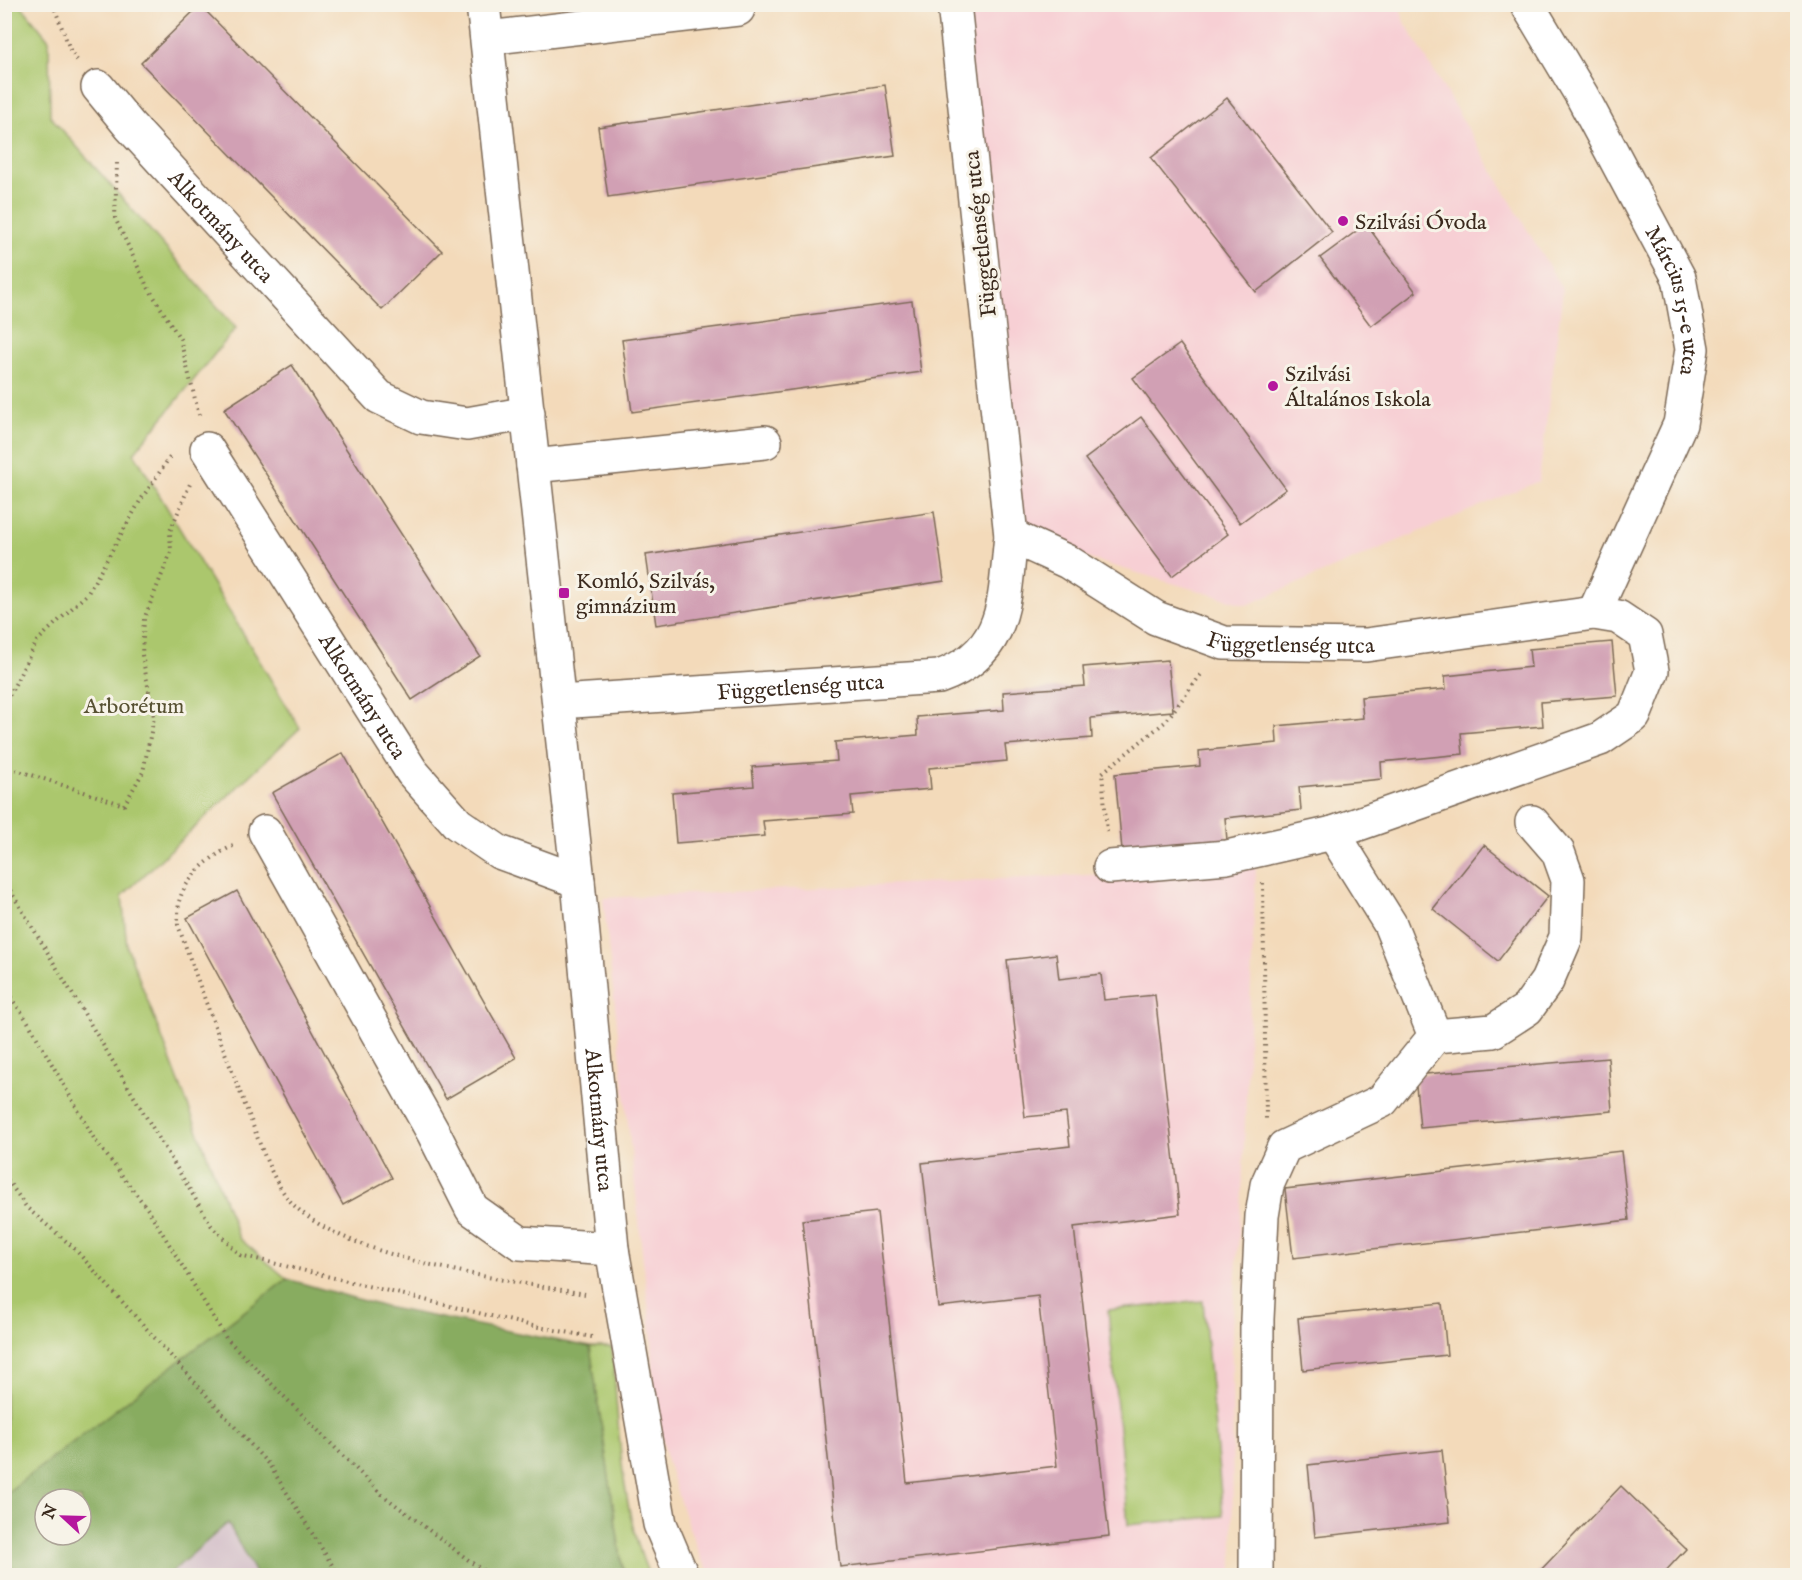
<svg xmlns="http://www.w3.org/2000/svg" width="1802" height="1580" font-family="'IM FELL English',serif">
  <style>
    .built { fill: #f7cfd4 }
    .industrial { fill: #d2bdc8 }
    .green { fill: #abc76d; stroke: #737846; stroke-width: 1.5 }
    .forest { fill: #88ac60; stroke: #626b3f; stroke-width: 1.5; fill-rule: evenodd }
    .building { fill: #d1a0b4 }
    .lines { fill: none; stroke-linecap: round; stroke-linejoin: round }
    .minor-casing { stroke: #7b6855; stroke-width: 36 }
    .path { stroke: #7b6855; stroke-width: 4; stroke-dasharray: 1.5 4.5; stroke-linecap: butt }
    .minor { stroke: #fff; stroke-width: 33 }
    .poi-dot { fill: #b5179e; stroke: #f7f3e8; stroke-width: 2 }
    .labels { text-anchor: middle; stroke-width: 6; stroke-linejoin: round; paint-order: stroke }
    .poi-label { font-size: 22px; fill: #3b2a1e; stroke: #f7f3e8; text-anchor: start }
    .street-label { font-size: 22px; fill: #3b2a1e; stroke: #f7f3e8 }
    .park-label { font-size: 22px; fill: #575132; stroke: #f7f3e8 }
  </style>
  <rect width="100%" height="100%" fill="#f7f3e8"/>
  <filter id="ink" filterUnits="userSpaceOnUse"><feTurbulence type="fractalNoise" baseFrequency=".0167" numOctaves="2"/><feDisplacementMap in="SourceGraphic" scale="12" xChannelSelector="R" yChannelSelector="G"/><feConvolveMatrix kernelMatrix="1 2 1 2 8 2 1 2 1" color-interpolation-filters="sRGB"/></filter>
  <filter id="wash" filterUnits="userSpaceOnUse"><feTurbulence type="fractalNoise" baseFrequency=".008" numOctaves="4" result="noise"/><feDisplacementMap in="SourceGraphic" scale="24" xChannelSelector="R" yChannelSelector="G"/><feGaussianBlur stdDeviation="1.35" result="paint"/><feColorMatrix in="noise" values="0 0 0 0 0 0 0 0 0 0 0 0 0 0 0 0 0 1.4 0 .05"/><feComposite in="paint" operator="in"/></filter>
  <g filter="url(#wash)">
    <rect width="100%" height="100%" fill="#f3daba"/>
    <g class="built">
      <polygon points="954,5 1400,5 1403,19 1563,290 1539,481 1247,605 1011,536"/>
      <polygon points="1256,867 1242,1192 1232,1328 1233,1575 713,1575 701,1560 683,1511 668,1464 654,1401 652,1340 603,898"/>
    </g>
    <polygon class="industrial" points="228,1523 256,1575 168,1576"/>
    <g class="green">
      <polygon points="20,4 49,40 50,116 236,328 134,453 300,728 122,896 127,947 239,1238 287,1279 5,1494 4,5"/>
      <polygon points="1203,1301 1223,1516 1128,1525 1108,1310"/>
      <path d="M590 1347H612C619 1423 619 1505 649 1575H626L622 1566Z"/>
    </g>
    <path class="forest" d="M287 1279 385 1307 590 1347 622 1566 626 1575H256L228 1523 168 1575H20L5 1561V1494ZM45 1499H81V1535H45Z"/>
    <g id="blocks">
      <g class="building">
        <polygon points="200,5 442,251 382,310 141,63"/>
        <polygon points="885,85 895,156 608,197 598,127"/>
        <polygon points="1227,98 1332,232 1256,292 1151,158"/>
        <polygon points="1366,224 1416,292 1371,326 1320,258"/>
        <polygon points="912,301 921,372 632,412 622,340"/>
        <polygon points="1180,344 1286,489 1240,523 1133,378"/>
        <polygon points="292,365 480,656 412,700 224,409"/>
        <polygon points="1141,417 1228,534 1172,576 1085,459"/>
        <polygon points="934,512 944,581 656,625 646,555"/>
        <polygon points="1612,642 1617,696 1541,702 1543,726 1461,733 1463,754 1381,762 1382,779 1299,787 1301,810 1225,818 1227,840 1122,850 1115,774 1200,766 1199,751 1277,743 1276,726 1363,718 1361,697 1446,689 1445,676 1531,667 1529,649"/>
        <polygon points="1168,660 1173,711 1091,718 1092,738 1005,745 1007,761 929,768 931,789 851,796 853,814 763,821 765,836 676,843 672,793 754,786 752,767 837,761 835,742 918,735 917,717 1004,710 1003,692 1085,686 1083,667"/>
        <polygon points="343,753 516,1058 446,1099 272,793"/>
        <polygon points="1484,845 1548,896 1498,961 1433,909"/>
        <polygon points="237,891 392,1178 343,1205 187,918"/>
        <polygon points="1056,954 1059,979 1101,974 1104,1000 1155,995 1180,1214 1074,1227 1109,1536 840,1567 802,1220 877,1212 907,1483 1057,1466 1038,1296 938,1307 922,1163 1070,1146 1066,1113 1025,1117 1007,960"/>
        <polygon points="1608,1058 1612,1111 1420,1128 1415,1075"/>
        <polygon points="1621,1151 1629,1220 1293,1258 1285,1189"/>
        <polygon points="1442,1303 1447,1355 1303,1370 1298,1318"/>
        <polygon points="1442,1450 1450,1522 1315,1537 1308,1465"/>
        <polygon points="1621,1486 1686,1549 1661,1576 1535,1576"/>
      </g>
    </g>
  </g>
  <g filter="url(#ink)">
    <use href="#blocks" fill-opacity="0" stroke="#7b6855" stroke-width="1.5"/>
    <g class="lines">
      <g class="minor-casing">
        <g id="minor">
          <path id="s1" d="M483 4 578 881 612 1249 660 1524 682 1576"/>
          <path id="s2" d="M1527 4 1582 96 1679 278 1692 349 1680 424 1594 613"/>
          <polyline points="487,38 738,9"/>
          <path id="s3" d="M98 87 130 126 379 397 421 417 467 424 528 413"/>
          <path id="s4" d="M207 449 412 772 458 824 499 852 578 881"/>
          <polyline points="533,466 765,442"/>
          <path id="s5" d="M1011 536 1068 562 1156 618 1224 643 1366 645 1594 613 1618 617 1645 635 1652 671 1634 716 1600 739 1333 833 1227 857 1110 867"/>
          <path id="s6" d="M559 702 939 677C1009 652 1004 598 1011 536L954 4"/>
          <polyline points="265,832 434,1134 472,1209 520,1243 612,1249"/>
          <polyline points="1333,833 1390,924 1435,1036"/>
          <polyline points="1256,1576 1257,1319 1262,1216 1267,1185 1284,1147 1382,1101 1435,1036 1493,1031 1527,1009 1547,981 1566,937 1568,880 1558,852 1532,822"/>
        </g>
      </g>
      <g class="path">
        <polyline points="53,4 71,52 77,60"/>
        <polyline points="117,163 115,218 146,284 180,339 199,415"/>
        <polyline points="4,706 37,641 88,593 140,501 172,454"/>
        <polyline points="4,766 124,805 143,772 154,717 142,655 144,619 171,552 170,531 190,484"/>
        <polyline points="1107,832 1102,773 1165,722 1202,673"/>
        <path d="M233 846C212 855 185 877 179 902 178 909 178 918 178 925 199 985 222 1045 245 1105 257 1134 267 1170 286 1196 332 1259 510 1280 585 1294"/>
        <polyline points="4,880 211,1225 240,1255 528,1325 592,1337"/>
        <polyline points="1263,883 1266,1119"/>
        <polyline points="4,987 28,1022 95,1140 149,1211 226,1338 380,1493 479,1568 493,1576"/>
        <polyline points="4,1175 27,1208 73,1247 270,1466 339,1576"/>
      </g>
      <use href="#minor" class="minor"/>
    </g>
  </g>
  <g class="poi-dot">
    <circle cx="1343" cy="221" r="6"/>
    <circle cx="1273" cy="386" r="6"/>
    <rect x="558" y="587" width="12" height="12" rx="3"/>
  </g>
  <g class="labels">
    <g class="poi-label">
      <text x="1355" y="229">Szilvási Óvoda</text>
      <text x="1285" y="381">Szilvási<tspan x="1285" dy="25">Általános Iskola</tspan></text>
      <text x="576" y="588">Komló, Szilvás,<tspan x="576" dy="25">gimnázium</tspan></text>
    </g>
    <g class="street-label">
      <text dy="8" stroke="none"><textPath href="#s3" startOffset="186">Alkotmány utca</textPath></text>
      <text transform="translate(979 234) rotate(-96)" y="8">Függetlenség utca</text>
      <text dy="8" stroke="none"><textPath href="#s2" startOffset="334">Március 15-e utca</textPath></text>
      <text dy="8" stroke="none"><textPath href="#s5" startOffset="306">Függetlenség utca</textPath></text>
      <text dy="8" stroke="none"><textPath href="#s6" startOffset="242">Függetlenség utca</textPath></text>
      <text dy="8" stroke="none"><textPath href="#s4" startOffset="292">Alkotmány utca</textPath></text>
      <text dy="8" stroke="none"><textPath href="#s1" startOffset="1122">Alkotmány utca</textPath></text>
    </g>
    <g class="park-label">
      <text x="134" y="713">Arborétum</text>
    </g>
  </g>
  <rect width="1802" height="1580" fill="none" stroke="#f7f3e8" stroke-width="24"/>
  <g transform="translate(63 1517) rotate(292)"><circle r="28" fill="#f7f3e8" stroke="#aca397" stroke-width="1.5"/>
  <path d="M0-4.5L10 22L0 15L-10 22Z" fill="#b5179e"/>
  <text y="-9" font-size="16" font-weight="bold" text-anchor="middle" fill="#3b2a1e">N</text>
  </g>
</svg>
